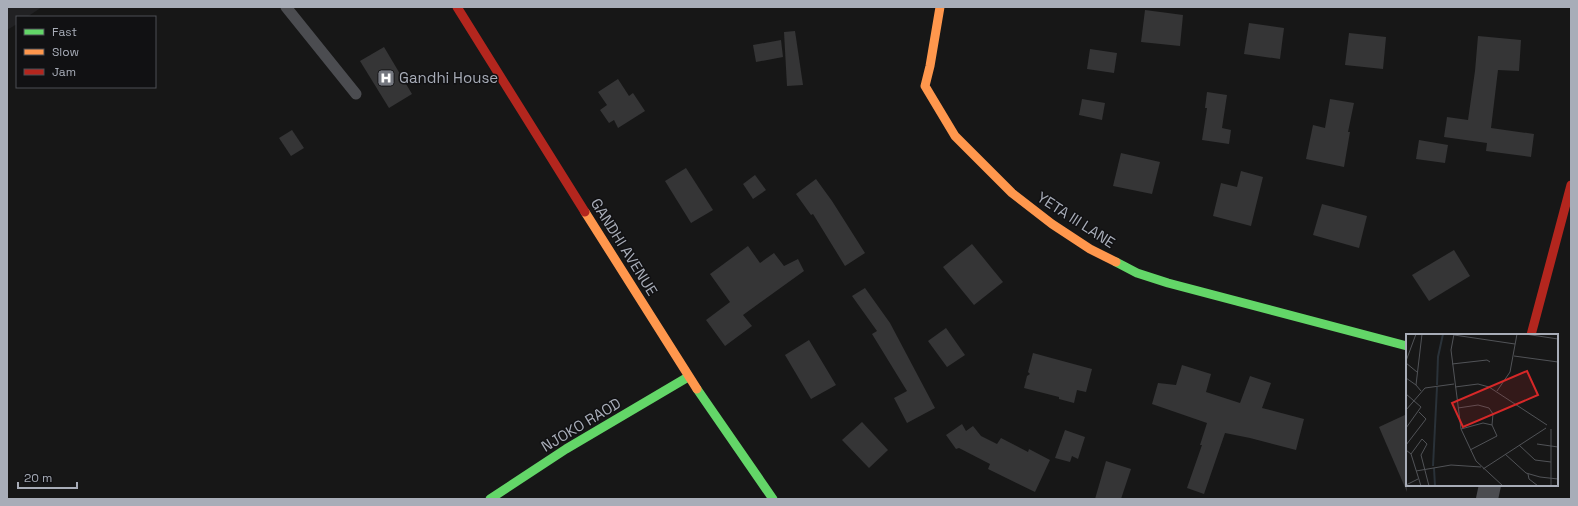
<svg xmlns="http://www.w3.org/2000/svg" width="1578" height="506" font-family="'Space Grotesk',sans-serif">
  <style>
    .built { fill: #212123 }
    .building { fill: #353536 }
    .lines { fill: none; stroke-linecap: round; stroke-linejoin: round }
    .lane { stroke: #4b4c50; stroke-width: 11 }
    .street { stroke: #4b4c50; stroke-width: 22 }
    .fast { stroke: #63d668; stroke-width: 9 }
    .slow { stroke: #ff974d; stroke-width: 9 }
    .jam { stroke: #b3261e; stroke-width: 9 }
    .labels { text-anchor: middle; stroke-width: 3; stroke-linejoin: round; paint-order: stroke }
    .poi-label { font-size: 15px; fill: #a8adb8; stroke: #111113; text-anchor: start }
    .street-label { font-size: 15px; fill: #a8adb8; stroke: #111113 }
    .inset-river { fill: none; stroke: #2a3239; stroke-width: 2 }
    .inset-road { fill: none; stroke: #515357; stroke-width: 1 }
    .view { fill: #d62828; fill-opacity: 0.15; stroke: #d62828; stroke-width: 2 }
    .inset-edge { fill: none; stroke: #a8adb8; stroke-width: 2 }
  </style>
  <rect width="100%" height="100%" fill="#171717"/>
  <polygon class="built" points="7,7 42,7 27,17 17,17 17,24 7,30"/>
  <g class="building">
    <polygon points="1145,10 1183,15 1180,46 1141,42"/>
    <polygon points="1249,23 1284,28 1280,59 1244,54"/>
    <polygon points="795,31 803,85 787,86 784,32"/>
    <polygon points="1349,33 1386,37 1383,69 1345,65"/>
    <polygon points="1478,36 1521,40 1519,71 1498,70 1491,128 1534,134 1531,157 1486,151 1487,143 1444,137 1447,117 1468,120 1475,71"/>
    <polygon points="781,40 783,57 756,62 753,45"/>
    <polygon points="384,47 412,94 389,108 360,61"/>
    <polygon points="1090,49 1117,53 1114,73 1087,69"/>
    <polygon points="618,79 629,96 633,93 645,111 618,128 614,120 609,123 600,110 607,105 598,92"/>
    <polygon points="1207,92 1227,95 1222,128 1231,130 1229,144 1202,140 1207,108 1205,108"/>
    <polygon points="1082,99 1105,103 1102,120 1079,115"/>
    <polygon points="1330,99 1354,103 1348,132 1350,132 1344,167 1306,159 1313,125 1325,128"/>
    <polygon points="292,130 304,148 291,156 279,138"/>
    <polygon points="1419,140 1448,145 1445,163 1416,159"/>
    <polygon points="1121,153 1160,162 1152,194 1113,186"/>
    <polygon points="686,168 713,210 691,223 665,181"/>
    <polygon points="1241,171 1263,177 1251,226 1213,216 1221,183 1237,187"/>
    <polygon points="755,175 766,190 753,199 743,184"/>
    <polygon points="816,179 832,201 865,253 845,266 813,214 811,215 796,194"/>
    <polygon points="1322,204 1367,216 1359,248 1313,235"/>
    <polygon points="972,244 1003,282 974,305 943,267"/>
    <polygon points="748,246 760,263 774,253 784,266 798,259 804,271 743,315 752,326 725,346 706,320 730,302 710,274"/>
    <polygon points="1454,250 1470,276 1429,301 1412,275"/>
    <polygon points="865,288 890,323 935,408 907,423 894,398 907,391 872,334 877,331 852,296"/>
    <polygon points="946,328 965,355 947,367 928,341"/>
    <polygon points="809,340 836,385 811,399 785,355"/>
    <polygon points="1033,353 1092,369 1086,392 1077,390 1074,403 1059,399 1059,397 1024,388 1027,376 1030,374 1028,372"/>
    <polygon points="1182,365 1211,374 1206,392 1240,403 1250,376 1271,383 1262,408 1304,419 1296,450 1250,438 1225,433 1204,494 1187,488 1202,445 1200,445 1207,423 1152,404 1158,383 1176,385"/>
    <polygon points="1407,414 1407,492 1379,427"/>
    <polygon points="862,422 888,450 869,468 842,440"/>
    <polygon points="962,424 966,431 973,426 981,436 997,444 1001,438 1028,452 1029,449 1050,460 1035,492 988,469 990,464 959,448 956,449 946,435"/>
    <polygon points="1065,430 1085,437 1078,459 1072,456 1070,462 1055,458"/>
    <polygon points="1106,461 1131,469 1121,499 1095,499"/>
  </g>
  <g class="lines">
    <polyline class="lane" points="286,7 356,94"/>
    <polyline class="street" points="1487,499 1490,485"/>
    <g class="fast">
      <polyline points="1116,262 1137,273 1168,283 1407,346"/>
      <polyline points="697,389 773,499"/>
      <polyline points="490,499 566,449 688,377"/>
    </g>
    <g class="slow">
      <polyline points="940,7 930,66 925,86 955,136 1012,193 1052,224 1090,249 1116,262"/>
      <polyline points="585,212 697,389"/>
    </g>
    <g class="jam">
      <polyline points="457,7 585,212"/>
      <polyline points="1531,335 1571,185"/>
    </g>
  </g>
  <defs>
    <g id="hospital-square" transform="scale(0.9)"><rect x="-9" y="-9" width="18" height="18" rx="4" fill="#757880" stroke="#111113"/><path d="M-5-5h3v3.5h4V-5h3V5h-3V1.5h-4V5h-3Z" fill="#fff"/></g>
  </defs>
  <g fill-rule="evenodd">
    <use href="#hospital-square" x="386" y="78"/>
  </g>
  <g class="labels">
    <g class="poi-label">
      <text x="399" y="83">Gandhi House</text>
    </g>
    <g class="street-label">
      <text transform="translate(1076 220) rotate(33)" y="5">YETA III LANE</text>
      <text transform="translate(624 247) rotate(58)" y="5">GANDHI AVENUE</text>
      <text transform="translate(581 425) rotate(-31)" y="5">NJOKO RAOD</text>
    </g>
  </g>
  <g transform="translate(1406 334)">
    <rect width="152" height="152" fill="#171717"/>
    <path class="inset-river" d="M31 51 32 23 37 0M27 132 31 53M28 134 29 152"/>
    <path class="inset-road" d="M48 0 45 16 55 95 70 127 97 152M119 0 152 5M48 1 109 10M108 22 152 28M0 27 10 0M0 29 11 38M46 30 81 26 84 28M0 44 10 51M49 53 72 50 83 53 141 91M15 57 10 51 16 0M91 57 104 38 111 0M0 60 15 73 0 94M52 74 72 71 83 74 87 80 86 91M0 76 19 54 48 50M55 95 77 89 86 91M145 95V152M131 110 152 113M0 111 20 85 13 78M113 111 129 126 145 128M0 116 5 120 15 152M64 116 91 102 86 91M5 120 16 105 21 110 15 121 23 152M99 120 120 139 134 143 152 145M77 135 140 94M10 137 45 131 75 133M122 140 123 145 132 152M0 151 12 145"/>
    <path class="view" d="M121 37 132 61 57 93 46 69Z"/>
    <rect width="152" height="152" class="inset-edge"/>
  </g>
  <rect width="1578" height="506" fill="none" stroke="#a8adb8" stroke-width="16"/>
  <rect x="16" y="16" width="140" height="72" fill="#111113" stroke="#4d4f55"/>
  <rect x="24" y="29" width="20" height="6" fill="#63d668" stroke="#4d4f55"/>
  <text x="52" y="36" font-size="12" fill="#a8adb8">Fast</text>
  <rect x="24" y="49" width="20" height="6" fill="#ff974d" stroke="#4d4f55"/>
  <text x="52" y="56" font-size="12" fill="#a8adb8">Slow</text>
  <rect x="24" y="69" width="20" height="6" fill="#b3261e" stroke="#4d4f55"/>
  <text x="52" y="76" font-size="12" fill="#a8adb8">Jam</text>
  <path d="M18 482v6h59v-6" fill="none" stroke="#a8adb8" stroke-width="2"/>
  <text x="24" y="482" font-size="12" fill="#a8adb8" stroke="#111113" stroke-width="3" paint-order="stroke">20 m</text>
</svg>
